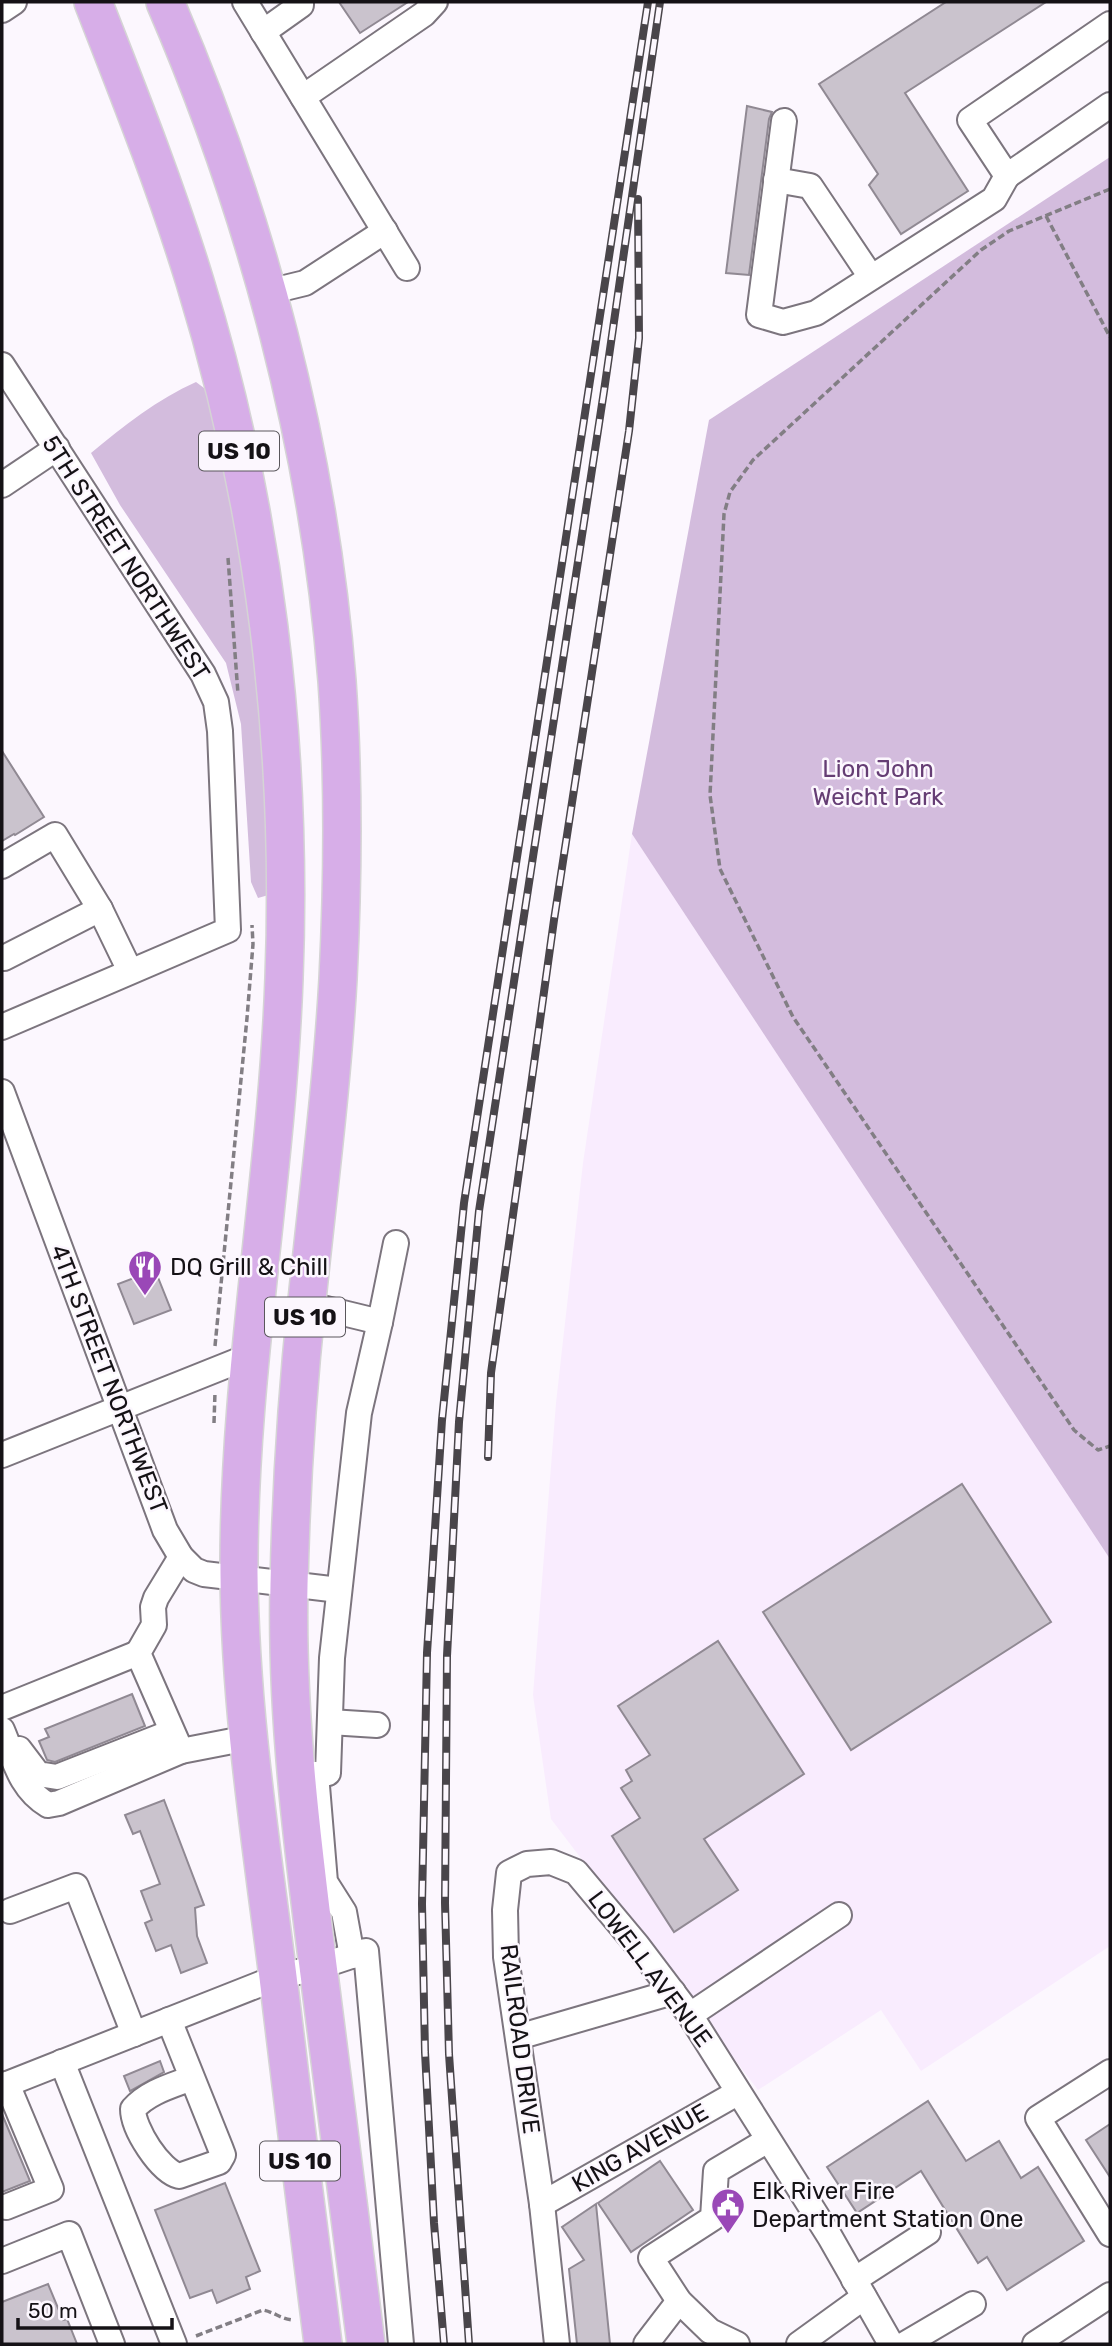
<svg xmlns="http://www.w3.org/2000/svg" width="1112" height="2346" font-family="Rubik,sans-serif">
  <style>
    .built { fill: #f9ecfe }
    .green { fill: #d3bcdd }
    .building { fill: #cac3cd; stroke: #908993; stroke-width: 2 }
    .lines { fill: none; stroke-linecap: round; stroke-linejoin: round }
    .minor-casing { stroke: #7c757e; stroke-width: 28 }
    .highway-casing { stroke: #d5d4d5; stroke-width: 40 }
    .path { stroke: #827e84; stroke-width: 3.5; stroke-dasharray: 7 3.5; stroke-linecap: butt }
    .minor { stroke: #fff; stroke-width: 24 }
    .highway { stroke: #d7aee8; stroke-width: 37 }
    .rail-casing { stroke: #49454a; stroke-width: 8 }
    .rail { stroke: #fcf7fe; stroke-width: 5; stroke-dasharray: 16; stroke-linecap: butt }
    .labels { text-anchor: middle; stroke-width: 5; stroke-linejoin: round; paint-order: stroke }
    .shield { fill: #fcf7fe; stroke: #5a575c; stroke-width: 2 }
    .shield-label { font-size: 23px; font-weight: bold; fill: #151216 }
    .street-label { font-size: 24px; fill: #151216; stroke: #fcf7fe }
    .park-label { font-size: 24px; fill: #653d74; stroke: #fcf7fe }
    .poi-label { font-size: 24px; fill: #151216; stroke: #fcf7fe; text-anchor: start }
  </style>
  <rect width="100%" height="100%" fill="#fcf7fe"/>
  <polygon class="built" points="632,834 1110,1559 1110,1946 921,2071 881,2010 758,2090 551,1819 533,1695 556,1403 583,1163"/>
  <g class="green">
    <polygon points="1110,157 1110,1559 632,834 709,420"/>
    <path d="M196 382 212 394 260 654 272 894 258 898 251 882 241 724 226 663 120 505 91 453C123 426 158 399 196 382Z"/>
  </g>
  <g class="building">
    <polygon points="339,2 408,2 360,33"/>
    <polygon points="946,2 1046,2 905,93 968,191 901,234 869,185 878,174 819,84"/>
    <polygon points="747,106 772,112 769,119 749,275 726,273"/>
    <polygon points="2,751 44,817 15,835 14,834 2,841"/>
    <polygon points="155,1270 171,1310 134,1324 118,1284"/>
    <polygon points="962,1484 1051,1622 851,1750 763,1612"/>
    <polygon points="718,1641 804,1774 704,1839 738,1890 674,1932 612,1836 640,1818 621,1788 632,1781 626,1770 650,1755 618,1706"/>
    <polygon points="132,1694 145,1726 55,1762 47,1760 39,1741 49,1737 45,1729"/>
    <polygon points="164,1800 204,1905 195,1908 197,1936 207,1963 181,1973 171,1945 156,1951 145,1923 152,1920 141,1891 160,1884 140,1831 133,1834 125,1815"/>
    <polygon points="160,2061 164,2072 130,2091 124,2076"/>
    <polygon points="928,2101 966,2161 999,2141 1021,2178 1038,2167 1084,2241 1007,2290 987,2257 978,2263 921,2171 857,2213 827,2167"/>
    <polygon points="2,2114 30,2181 2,2192"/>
    <polygon points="1110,2124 1110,2177 1086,2140"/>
    <polygon points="660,2161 693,2210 631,2252 598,2203"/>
    <polygon points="225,2183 260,2271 246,2277 250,2289 217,2303 212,2290 190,2298 155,2210"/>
    <polygon points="596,2204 610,2344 577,2344 569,2269 584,2260 562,2227"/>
    <polygon points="48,2284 63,2320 67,2319 77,2344 2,2344 2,2302"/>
  </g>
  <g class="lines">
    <g class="minor-casing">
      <g id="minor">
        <polyline points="245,2 407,268"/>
        <polyline points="2,10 14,2"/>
        <polyline points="1110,24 970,120 1007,176 1110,105"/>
        <polyline points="263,32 301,5 301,2"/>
        <polyline points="303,97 424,14 435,2"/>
        <polyline points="784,121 759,315 783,322 816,313 994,199 1007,176"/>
        <polyline points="776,180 810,186 871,277"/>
        <polyline points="268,292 305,283 385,231"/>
        <polyline points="2,365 203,674 216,702 220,731 228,930 2,1027"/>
        <polyline points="2,485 57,448"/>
        <polyline points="2,866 55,835 100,909 130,971"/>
        <polyline points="4,958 100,909"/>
        <polyline points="2,1092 165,1530 181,1557 194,1570 204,1574 339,1590"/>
        <polyline points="380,1322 396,1243"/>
        <polyline points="2,1455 250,1356"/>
        <polyline points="181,1557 156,1598 153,1607 154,1625 138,1653 181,1751 248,1738"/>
        <polyline points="2,1708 138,1653"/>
        <polyline points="330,1722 377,1725"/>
        <path d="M2 1730C14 1758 20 1789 48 1805L59 1803 181 1751"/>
        <polyline points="19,1749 38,1774 57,1777 172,1732"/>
        <polyline points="316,1774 325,1882 344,1912 352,1956"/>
        <polyline points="297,1777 328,1773 332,1658 359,1413 380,1322 306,1304"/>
        <polyline points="10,1911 76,1886 134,2034"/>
        <polyline points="690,2015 839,1915"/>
        <path d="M169 2020 220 2147 223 2155 219 2162 179 2176C160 2171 133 2129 133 2109 148 2092 171 2086 192 2078"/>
        <polyline points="518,2037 673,1992"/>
        <polyline points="62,2062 174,2344"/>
        <polyline points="1110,2072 1038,2118 1110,2234"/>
        <polyline points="2,2086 278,1977 318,1967 366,1951 401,2344"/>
        <polyline points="542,2204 737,2093"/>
        <polyline points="6,2207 51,2189 7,2084"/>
        <polyline points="2,2261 69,2234 112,2344"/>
        <polyline points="854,2280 928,2232"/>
        <polyline points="557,2344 542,2204 506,1957 505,1910 509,1873 527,1864 551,1862 576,1872 637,1945 690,2015 830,2237 891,2344"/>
        <polyline points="646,2344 679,2301"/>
        <polyline points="737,2344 710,2331 679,2301 651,2258 713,2218 716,2171 768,2140"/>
        <polyline points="799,2344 864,2297"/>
        <polyline points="905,2344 973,2304"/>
        <polyline points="1035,2344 1110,2295"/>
      </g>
    </g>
    <g class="highway-casing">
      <g id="highway">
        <path d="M93 2C129 94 166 187 195 282 264 506 293 744 284 978 277 1177 238 1374 239 1573 240 1709 261 1843 278 1977 293 2099 307 2222 323 2344"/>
        <path d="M165 2C257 215 319 449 337 681 344 780 343 880 338 979 332 1086 318 1193 307 1300 297 1394 291 1490 289 1585 286 1712 302 1840 318 1966 334 2092 350 2218 366 2344"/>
      </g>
    </g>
    <g class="path">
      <polyline points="1110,189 1009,231 981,250 753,460 730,492 724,514 710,795 720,869 793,1017 1074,1430 1098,1450 1110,1446"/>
      <polyline points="1046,216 1110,337"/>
      <polyline points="228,558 238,694"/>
      <polyline points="215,1346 247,1018 253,944 252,925"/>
      <polyline points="214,1423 215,1392"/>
      <path d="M196 2336 263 2310C274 2312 281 2319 293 2320"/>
    </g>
    <use href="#minor" class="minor"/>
    <use href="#highway" class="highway"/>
    <g class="rail-casing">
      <g id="rail">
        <polyline points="488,1457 491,1373 554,920 629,431 639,338 638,199"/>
        <polyline points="444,2344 434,2223 425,2052 422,1904 427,1653 442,1420 464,1203 648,2"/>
        <polyline points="469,2344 449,2054 445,1903 447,1656 459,1422 479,1211 604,391 660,2"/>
      </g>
    </g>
    <use href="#rail" class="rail"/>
  </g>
  <defs>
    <g id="restaurant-pin" transform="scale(1.75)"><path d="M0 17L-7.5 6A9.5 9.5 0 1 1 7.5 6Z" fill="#9a48b7" stroke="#fcf7fe"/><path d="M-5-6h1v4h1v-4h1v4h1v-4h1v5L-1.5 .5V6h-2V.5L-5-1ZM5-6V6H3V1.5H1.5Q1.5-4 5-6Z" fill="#fff"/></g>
    <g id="civic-pin" transform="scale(1.75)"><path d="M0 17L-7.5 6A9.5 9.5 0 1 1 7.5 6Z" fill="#9a48b7" stroke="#fcf7fe"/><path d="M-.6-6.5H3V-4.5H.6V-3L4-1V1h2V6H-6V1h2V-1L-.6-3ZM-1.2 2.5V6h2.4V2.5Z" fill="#fff"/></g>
  </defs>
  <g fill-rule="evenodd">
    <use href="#restaurant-pin" x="145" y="1267"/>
    <use href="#civic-pin" x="728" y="2205"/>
  </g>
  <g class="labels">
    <g class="shield">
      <rect x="199" y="431.5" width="80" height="39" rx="5"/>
      <rect x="265" y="1297.5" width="80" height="39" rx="5"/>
      <rect x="260" y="2141.5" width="80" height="39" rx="5"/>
    </g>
    <g class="shield-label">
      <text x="239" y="459">US 10</text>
      <text x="305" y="1325">US 10</text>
      <text x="300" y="2169">US 10</text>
    </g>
    <g class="street-label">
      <text transform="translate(126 558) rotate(57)" y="8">5TH STREET NORTHWEST</text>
      <text transform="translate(109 1379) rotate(69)" y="8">4TH STREET NORTHWEST</text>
      <text transform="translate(650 1969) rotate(53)" y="8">LOWELL AVENUE</text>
      <text transform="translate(520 2039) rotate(83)" y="8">RAILROAD DRIVE</text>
      <text transform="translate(640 2148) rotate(-30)" y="8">KING AVENUE</text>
    </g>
    <g class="park-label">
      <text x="878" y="777">Lion John<tspan x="878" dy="28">Weicht Park</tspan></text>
    </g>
    <g class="poi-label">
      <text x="170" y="1275">DQ Grill &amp; Chill</text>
      <text x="752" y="2199">Elk River Fire<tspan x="752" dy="28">Department Station One</tspan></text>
    </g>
  </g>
  <rect width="1112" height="2346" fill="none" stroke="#151216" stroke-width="7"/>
  <path d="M18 2318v10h154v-10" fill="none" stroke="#151216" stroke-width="3.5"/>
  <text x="28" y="2318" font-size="21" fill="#151216" stroke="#fcf7fe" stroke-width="5" paint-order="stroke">50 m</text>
</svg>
